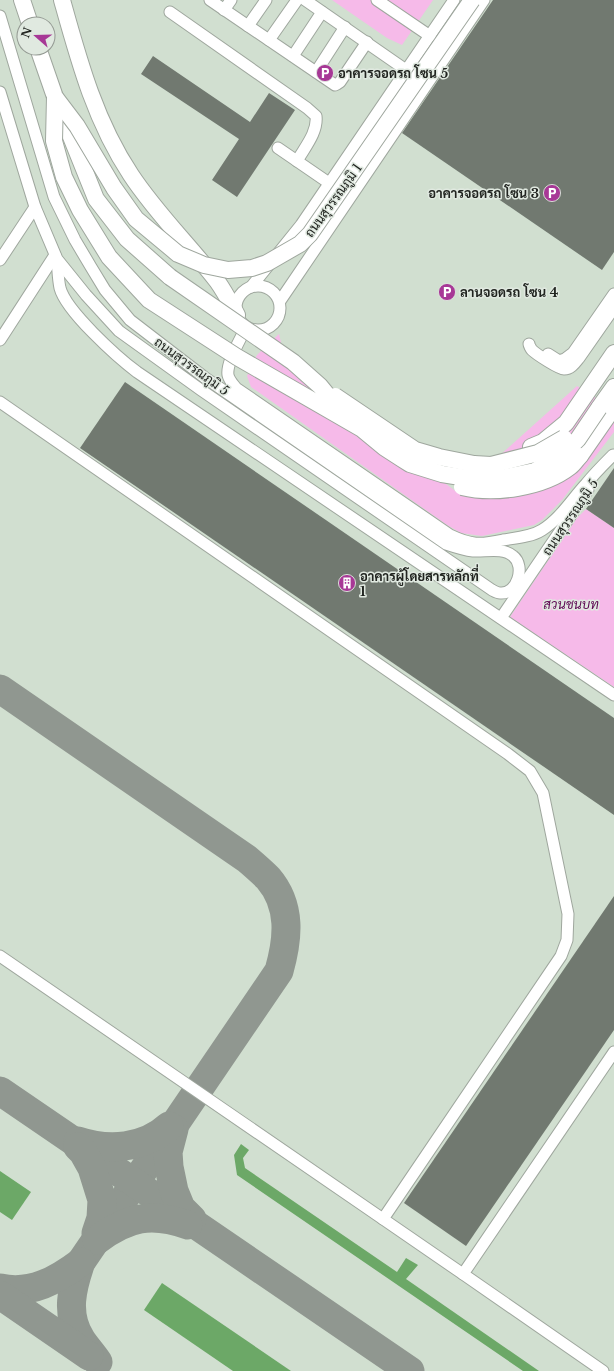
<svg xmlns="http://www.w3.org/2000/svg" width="614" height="1371" font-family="'Libre Baskerville',Sarabun,serif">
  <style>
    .built { fill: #d1dfd0; fill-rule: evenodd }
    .green { fill: #f6bae9 }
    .water { fill: #6ca867 }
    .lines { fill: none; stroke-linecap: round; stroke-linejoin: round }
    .taxiway { stroke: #909790; stroke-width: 29 }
    .building { fill: #717970 }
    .minor-casing { stroke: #9fa79e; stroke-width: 13 }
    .highway-casing { stroke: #9fa79e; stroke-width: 18 }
    .minor { stroke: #fff; stroke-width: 11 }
    .highway { stroke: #fff; stroke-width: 16 }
    .highway-bridge-casing { stroke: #9fa79e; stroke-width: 18; stroke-linecap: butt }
    .highway-bridge { stroke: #fff; stroke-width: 16 }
    .labels { text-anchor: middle; stroke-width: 3; stroke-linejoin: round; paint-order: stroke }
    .poi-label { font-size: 13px; font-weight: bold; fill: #212420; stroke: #e0e9e0; text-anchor: start }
    .street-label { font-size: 13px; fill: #212420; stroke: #e0e9e0 }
    .park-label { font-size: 13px; font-style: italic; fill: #5e0653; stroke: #e0e9e0 }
  </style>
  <rect width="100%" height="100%" fill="#e0e9e0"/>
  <path class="built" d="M0 0H614V1371H0ZM24 24H48V48H24Z"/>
  <g class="green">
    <polygon points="332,0 433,0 402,45 387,38"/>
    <polygon points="279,334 286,364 458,493 577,386 614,409 614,432 562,500 542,520 534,525 482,536 461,533 447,525 251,387 247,376 257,355"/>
    <polygon points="586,509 614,528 614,687 510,617 577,518"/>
  </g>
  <g class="water">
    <polygon points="241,1144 249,1150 243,1158 245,1168 397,1272 406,1258 418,1265 406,1279 539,1371 523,1371 237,1175 234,1155"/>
    <polygon points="0,1171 31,1192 12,1220 0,1212"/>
    <polygon points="162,1283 291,1371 233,1371 144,1310"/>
  </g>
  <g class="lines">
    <g class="taxiway">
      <path d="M0 689 247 859C254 865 262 872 268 878 292 906 288 939 279 971L81 1262C72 1288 65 1314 81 1339 86 1347 93 1354 98 1362"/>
      <polyline points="0,1091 410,1371"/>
      <polyline points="174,1129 168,1152 169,1167 174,1191 181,1208 192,1219"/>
      <path d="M78 1141C108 1151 144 1149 169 1126"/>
      <polyline points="78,1147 83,1152 92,1168 102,1200 101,1218 96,1233"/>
      <path d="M97 1240C128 1217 151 1212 188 1225"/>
      <path d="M0 1288C31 1295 57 1280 81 1262"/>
      <polyline points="0,1295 89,1356"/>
    </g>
  </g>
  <g class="building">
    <polygon points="493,0 614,0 614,252 602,270 402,133"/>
    <polygon points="153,56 250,122 269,93 295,110 237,197 212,180 239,139 141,74"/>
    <polygon points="125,382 614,718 614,815 80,448"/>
    <polygon points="614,468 614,528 586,509"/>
    <polygon points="614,896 614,1030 466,1246 404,1203"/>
  </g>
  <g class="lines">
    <g class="minor-casing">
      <g id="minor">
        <polyline points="210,0 335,85 337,84 340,82 367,42"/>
        <polyline points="305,0 406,70"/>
        <polyline points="377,0 430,36"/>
        <polyline points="224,10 231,0"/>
        <path d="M170 12 307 108 316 116C318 132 305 147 297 161"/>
        <path d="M0 16 54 197 75 240 91 267 105 290 130 320 204 377 446 544C455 547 464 550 473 551 485 552 503 547 513 556 526 566 517 595 500 593 497 593 494 591 492 590L201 390 119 331 86 295 57 259 35 207 0 92"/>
        <polyline points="248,26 266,0"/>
        <polyline points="269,40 297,0"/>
        <polyline points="293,56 322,12"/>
        <polyline points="316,72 345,27"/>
        <polyline points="278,148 329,183"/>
        <polyline points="0,260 35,207"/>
        <path d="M57 260C58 269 58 279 60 288 66 311 117 357 137 372L614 695"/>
        <circle cx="258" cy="308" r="22"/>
        <polyline points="251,287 301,225 454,0"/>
        <polyline points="280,301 484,0"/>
        <path d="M246 327C241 339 226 362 228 375 229 380 233 384 236 388L450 535C471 545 480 545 503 540 515 538 531 537 542 530 560 519 572 499 586 484 594 474 604 464 613 455"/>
        <polyline points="0,340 55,255"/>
        <path d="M529 344C529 345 531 349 532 350 536 354 559 369 564 369 571 369 575 363 579 358L614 308"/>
        <polyline points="548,354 559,361 565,359 573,353 614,294"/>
        <polyline points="0,402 508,754 530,771 543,793 568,914 567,940 561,956 383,1219 463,1274"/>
        <polyline points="501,618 588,490"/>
        <polyline points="0,956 383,1219"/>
        <polyline points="603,1371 463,1274 614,1052"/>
      </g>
    </g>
    <g class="highway-casing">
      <g id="highway">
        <polyline points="22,0 30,24"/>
        <path d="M62 0C79 61 95 121 131 175 156 213 189 245 217 281 225 292 231 304 237 315"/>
        <polyline points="38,48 55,97 96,199 127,239 170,277"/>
        <polyline points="599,408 614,387"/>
        <polyline points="531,447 543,442 566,423 614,353"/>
        <polyline points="580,456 614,407"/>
      </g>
    </g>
    <use href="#minor" class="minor"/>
    <use href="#highway" class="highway"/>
    <g class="highway-bridge-casing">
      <g id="highway-bridge">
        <polyline points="55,97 54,141 64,177 80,210 109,257 149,300 237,357 362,429 385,448 402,459 410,464 442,474 473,479 506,477 535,471 562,455 578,439 599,408"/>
        <polyline points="55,97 77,126 114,188 136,219 178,254 204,265 228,270 252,268 267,263 300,244 310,234 472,0"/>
        <polyline points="170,277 293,362 320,386 343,414"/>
        <polyline points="335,396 415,450 439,457 474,464 491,465 538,453 564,438"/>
        <path d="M462 487C494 495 543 488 570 467 574 464 577 459 580 456"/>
      </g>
    </g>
    <use href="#highway-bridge" class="highway-bridge"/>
  </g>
  <defs>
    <g id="parking-disc" transform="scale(0.9)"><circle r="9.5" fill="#a73896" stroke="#e0e9e0"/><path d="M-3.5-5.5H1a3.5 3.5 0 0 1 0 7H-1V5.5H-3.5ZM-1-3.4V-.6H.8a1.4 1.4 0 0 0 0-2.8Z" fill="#fff"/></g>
    <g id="building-disc" transform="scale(0.9)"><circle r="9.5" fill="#a73896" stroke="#e0e9e0"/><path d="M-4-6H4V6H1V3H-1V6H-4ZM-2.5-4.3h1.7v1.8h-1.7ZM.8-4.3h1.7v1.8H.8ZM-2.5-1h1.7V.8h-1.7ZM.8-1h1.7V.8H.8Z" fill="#fff"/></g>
  </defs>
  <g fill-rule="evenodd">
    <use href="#parking-disc" x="325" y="73"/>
    <use href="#parking-disc" x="552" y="193"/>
    <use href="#parking-disc" x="447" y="292"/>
    <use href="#building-disc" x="347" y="583"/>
  </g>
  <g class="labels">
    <g class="poi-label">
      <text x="338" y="78">อาคารจอดรถ โซน 5</text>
      <text x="539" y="198" text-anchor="end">อาคารจอดรถ โซน 3</text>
      <text x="460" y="297">ลานจอดรถ โซน 4</text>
      <text x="360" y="581">อาคารผู้โดยสารหลักที่<tspan x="360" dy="15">1</tspan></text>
    </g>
    <g class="street-label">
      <text transform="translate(333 200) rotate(-54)" y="5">ถนนสุวรรณภูมิ 1</text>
      <text transform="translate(192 366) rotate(36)" y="5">ถนนสุวรรณภูมิ 5</text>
      <text transform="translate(570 517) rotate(-56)" y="5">ถนนสุวรรณภูมิ 5</text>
    </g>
    <g class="park-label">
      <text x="571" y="609">สวนชนบท</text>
    </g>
  </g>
  <g transform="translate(36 36) rotate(290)"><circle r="19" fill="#e0e9e0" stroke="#949a93"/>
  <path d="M0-3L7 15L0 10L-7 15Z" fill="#a73896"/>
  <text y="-6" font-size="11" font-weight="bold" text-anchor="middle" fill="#212420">N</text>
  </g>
</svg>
